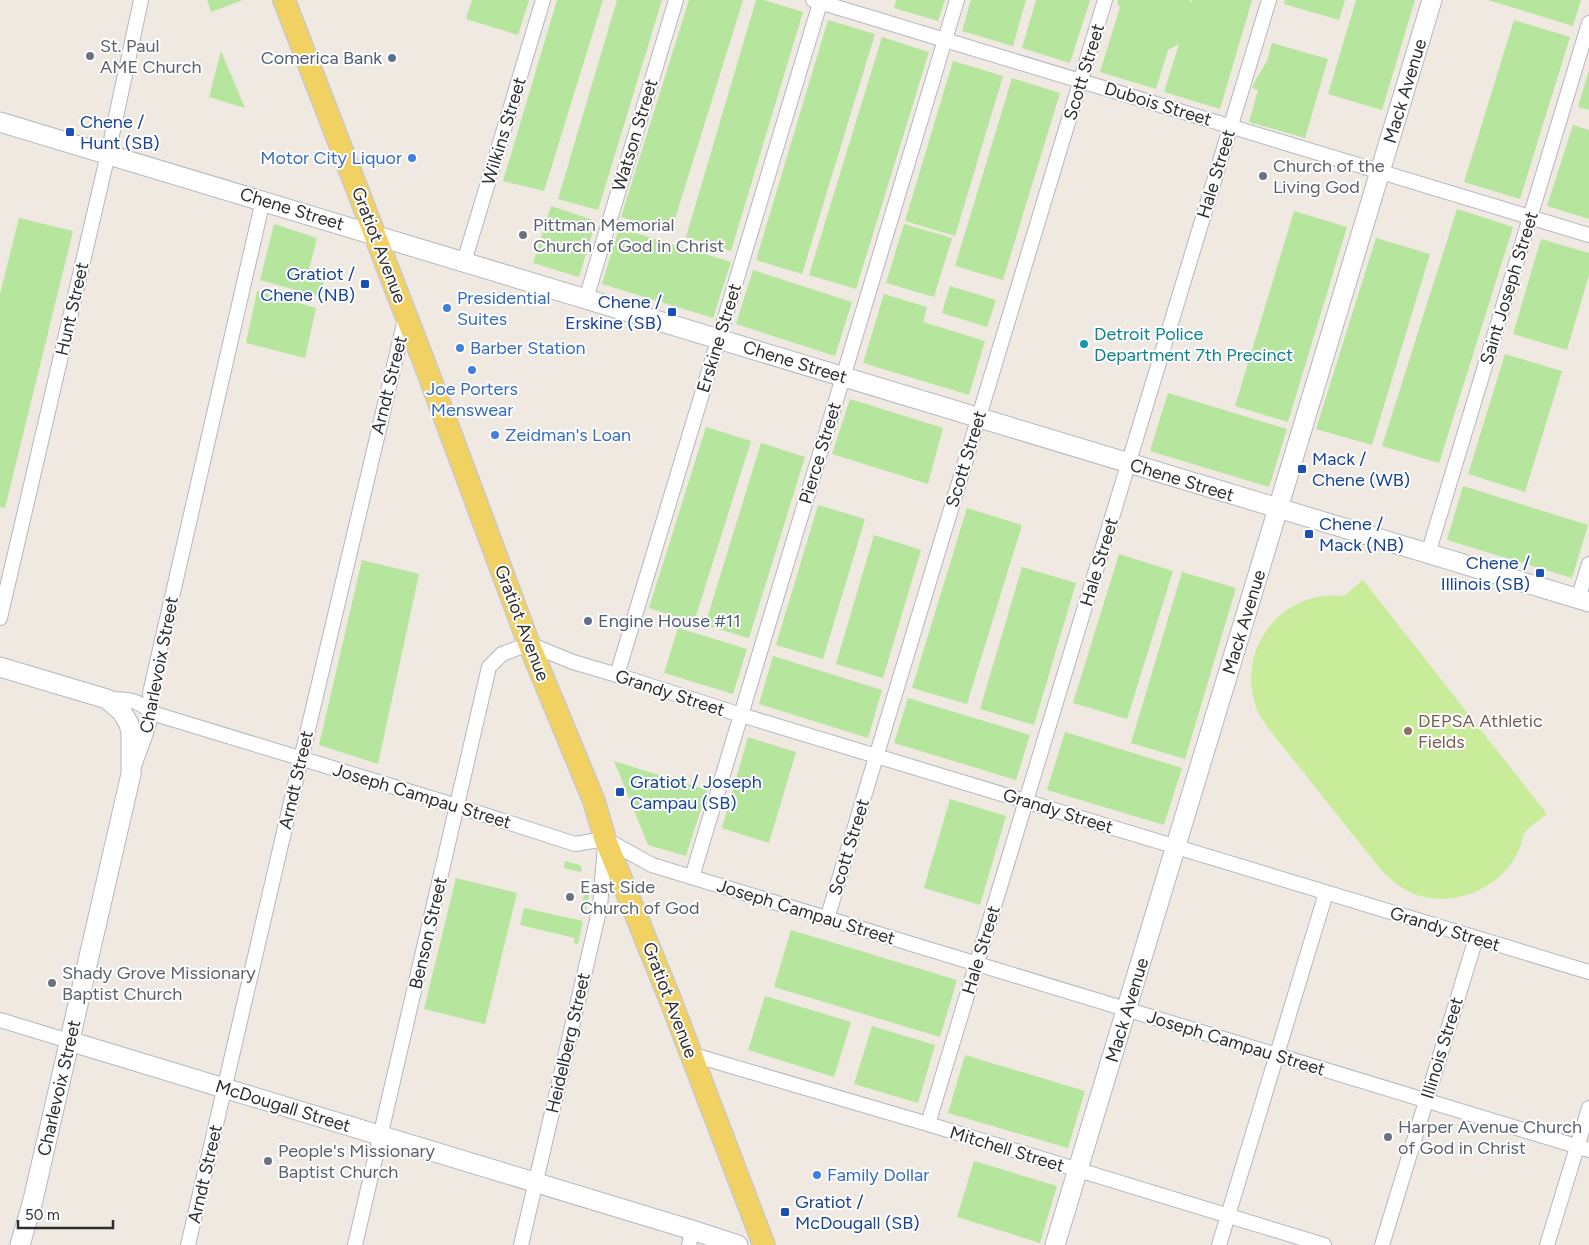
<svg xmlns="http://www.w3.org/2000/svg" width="1589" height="1245" font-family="Figtree,sans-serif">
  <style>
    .green { fill: #b6e59e }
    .pitch { fill: #c9ec9a }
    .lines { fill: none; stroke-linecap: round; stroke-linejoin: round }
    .street-casing { stroke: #b4b7c1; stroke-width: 16 }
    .secondary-casing { stroke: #b4b7c1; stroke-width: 21 }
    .primary-casing { stroke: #c9c9c9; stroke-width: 24 }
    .street { stroke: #fff; stroke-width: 14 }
    .secondary { stroke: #fff; stroke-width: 19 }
    .primary { stroke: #f2d163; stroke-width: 21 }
    .worship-dot { fill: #6b7280; stroke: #fff; stroke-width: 2 }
    .service-dot { fill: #5c6f8a; stroke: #fff; stroke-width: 2 }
    .transit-dot { fill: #1a4fb4; stroke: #fff; stroke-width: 2 }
    .shop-dot { fill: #3f7fe0; stroke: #fff; stroke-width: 2 }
    .culture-dot { fill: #0f9aa8; stroke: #fff; stroke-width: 2 }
    .education-dot { fill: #8d6e63; stroke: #fff; stroke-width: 2 }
    .labels { text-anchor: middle; stroke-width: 4; stroke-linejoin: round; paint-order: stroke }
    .worship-label { font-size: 18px; fill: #5b616d; stroke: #fff; text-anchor: start }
    .service-label { font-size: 18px; fill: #4e5e75; stroke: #fff; text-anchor: end }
    .street-label { font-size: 18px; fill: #2e2e2e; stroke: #fff }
    .transit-label { font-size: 18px; fill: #164399; stroke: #fff; text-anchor: start }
    .shop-label { font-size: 18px; fill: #366cbe; stroke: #fff; text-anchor: start }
    .culture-label { font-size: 18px; fill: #0d838f; stroke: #fff; text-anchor: start }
    .education-label { font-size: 18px; fill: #785e54; stroke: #fff; text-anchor: start }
  </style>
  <rect width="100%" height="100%" fill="#efe9e1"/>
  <g class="green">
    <polygon points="207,0 243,0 211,12"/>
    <polygon points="472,0 529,0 518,35 466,19"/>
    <polygon points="557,0 603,0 544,191 503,181"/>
    <polygon points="617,0 662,0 598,210 558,199"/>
    <polygon points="689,0 743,0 671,232 621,217"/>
    <polygon points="756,0 764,0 803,12 731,251 686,237"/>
    <polygon points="896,0 945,0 938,21 894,8"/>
    <polygon points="971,0 1026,0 1013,46 962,31"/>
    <polygon points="1036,0 1090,0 1070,63 1022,48"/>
    <polygon points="1118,0 1190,0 1191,4 1192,0 1252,0 1220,109 1164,92 1179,44 1168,50 1156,89 1100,72 1120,7 1117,3"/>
    <polygon points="1285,0 1345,0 1339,20 1284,4"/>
    <polygon points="1356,0 1415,0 1382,110 1328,94"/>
    <polygon points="1488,0 1581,0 1573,26"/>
    <polygon points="828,20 875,34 802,274 756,260"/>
    <polygon points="1514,20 1570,37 1520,199 1464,182"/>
    <polygon points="882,37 929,52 856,289 809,275"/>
    <polygon points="1272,43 1328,59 1305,138 1249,122 1258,90 1252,88 1254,83 1267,61"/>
    <polygon points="221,51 245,108 209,97"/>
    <polygon points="953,61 1003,76 955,236 905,221"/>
    <polygon points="1589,70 1589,110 1578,107"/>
    <polygon points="1012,78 1060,93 1003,280 955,266"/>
    <polygon points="1573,125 1589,130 1589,219 1547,206"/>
    <polygon points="551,206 596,221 579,277 533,263"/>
    <polygon points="1457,209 1513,227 1439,463 1382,446"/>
    <polygon points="1294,211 1347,227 1288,422 1235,406"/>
    <polygon points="19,218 73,231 5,508 0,507 0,294"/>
    <polygon points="274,224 317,238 307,277 324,282 320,297 260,280"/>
    <polygon points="904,224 952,238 934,297 886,283"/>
    <polygon points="619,228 731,262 713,318 602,284"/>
    <polygon points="1376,238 1430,254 1372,445 1316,429"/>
    <polygon points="1541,239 1589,253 1589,275 1567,350 1513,334"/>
    <polygon points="753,270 852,302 835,356 736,324"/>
    <polygon points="950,286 996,300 987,327 942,313"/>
    <polygon points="257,291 316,308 305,358 246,343"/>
    <polygon points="884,294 927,307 923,322 985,341 969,395 863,363"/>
    <polygon points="1505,354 1562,371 1525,492 1468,474"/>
    <polygon points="1168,393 1287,429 1269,487 1150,451"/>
    <polygon points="850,399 943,428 928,484 832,454"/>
    <polygon points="706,427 751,441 694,622 649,608"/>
    <polygon points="761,443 805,457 749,638 705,625"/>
    <polygon points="1463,486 1588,525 1572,578 1447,540"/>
    <polygon points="818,505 865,519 823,659 776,645"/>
    <polygon points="967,508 1022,525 967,704 912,688"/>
    <polygon points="874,535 921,550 883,678 836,664"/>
    <polygon points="1119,554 1173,571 1127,719 1073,703"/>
    <polygon points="362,560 419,574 378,764 319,745"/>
    <polygon points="1022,567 1076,583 1034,725 980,709"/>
    <polygon points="1182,572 1236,588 1185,759 1131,743"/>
    <polygon points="678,628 747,649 733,694 664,673"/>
    <polygon points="773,656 882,690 868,738 759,704"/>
    <polygon points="908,698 1030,735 1016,780 894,743"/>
    <polygon points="1065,732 1182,768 1164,825 1047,790"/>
    <polygon points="748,737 796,752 769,843 722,828"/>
    <polygon points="614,761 707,790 686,856 648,845"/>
    <polygon points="950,799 1006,816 980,905 924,888"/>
    <polygon points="565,861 580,865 582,870 580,872 564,868"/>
    <polygon points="456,878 517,893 485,1024 424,1009"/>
    <polygon points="587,881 590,890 585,915 580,914"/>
    <polygon points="524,908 583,921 578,944 574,943 575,938 520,925"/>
    <polygon points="791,930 957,980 940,1037 774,987"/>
    <polygon points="765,996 851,1022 834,1077 748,1050"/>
    <polygon points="872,1026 935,1045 918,1103 854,1084"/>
    <polygon points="965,1055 1085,1091 1068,1148 948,1113"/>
    <polygon points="974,1161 1057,1186 1040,1243 957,1217"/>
  </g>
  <path class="pitch" d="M1363 580 1547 814C1542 818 1527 828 1524 834 1522 837 1522 842 1521 845 1517 855 1512 863 1505 871 1483 895 1447 905 1417 895 1403 890 1392 881 1382 871L1268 728C1262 719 1256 710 1254 700 1242 657 1269 609 1313 598 1323 595 1333 595 1344 596Z"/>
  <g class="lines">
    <g class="street-casing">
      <g id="street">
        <polyline points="813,0 1589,235"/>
        <polyline points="464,262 543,0"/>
        <polyline points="586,299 676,0"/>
        <polyline points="1428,554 1589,23"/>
        <polyline points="1578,599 1589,564"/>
        <polyline points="0,618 108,154 141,0"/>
        <polyline points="617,675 821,0"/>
        <path d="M107 699C128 700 136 698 152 713L457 806 575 844 605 839 652 865 1589 1150"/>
        <polyline points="134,766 145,736 152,713 150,693 263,200"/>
        <polyline points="692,877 957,0"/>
        <polyline points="827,919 1105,0"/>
        <polyline points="0,1020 69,1041"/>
        <polyline points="690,1054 928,1124 1324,1245"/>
        <polyline points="928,1124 1269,0"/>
        <polyline points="188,1245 297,776 406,315"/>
        <polyline points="355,1245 489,667 502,654 529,644 573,662 617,675 741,715 1589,972"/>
        <polyline points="521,1245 600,907 605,845"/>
        <polyline points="689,1245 692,1230"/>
        <polyline points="1219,1245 1326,893"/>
        <polyline points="1382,1245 1476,938"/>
        <polyline points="1547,1245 1589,1108"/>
      </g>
    </g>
    <g class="secondary-casing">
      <g id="secondary">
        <polyline points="0,122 1589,602"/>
        <polyline points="0,667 107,699 122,712 129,724 131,733 131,774 33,1200 20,1245"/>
        <polyline points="69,1041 692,1230 738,1245"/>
        <polyline points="1055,1245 1432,0"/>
      </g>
    </g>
    <g class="primary-casing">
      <polyline id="primary" points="284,0 424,362 529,644 594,801 605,839 670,999 764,1245"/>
    </g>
    <use href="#street" class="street"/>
    <use href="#secondary" class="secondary"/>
    <use href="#primary" class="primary"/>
  </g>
  <g class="worship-dot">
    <circle cx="90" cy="56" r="5"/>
    <circle cx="1263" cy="176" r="5"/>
    <circle cx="523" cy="235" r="5"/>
    <circle cx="570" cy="897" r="5"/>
    <circle cx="52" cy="983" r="5"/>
    <circle cx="1388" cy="1137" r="5"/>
    <circle cx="268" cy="1161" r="5"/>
  </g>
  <g class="service-dot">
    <circle cx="392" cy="58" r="5"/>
    <circle cx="588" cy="621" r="5"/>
  </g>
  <g class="transit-dot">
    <rect x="65" y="127" width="10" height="10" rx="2.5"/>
    <rect x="360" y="279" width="10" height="10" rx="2.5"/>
    <rect x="667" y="307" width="10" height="10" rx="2.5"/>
    <rect x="1297" y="464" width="10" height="10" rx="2.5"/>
    <rect x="1304" y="529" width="10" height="10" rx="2.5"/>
    <rect x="1535" y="568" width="10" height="10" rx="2.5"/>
    <rect x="615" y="787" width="10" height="10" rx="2.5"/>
    <rect x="780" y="1207" width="10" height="10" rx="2.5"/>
  </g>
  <g class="shop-dot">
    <circle cx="412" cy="158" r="5"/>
    <circle cx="447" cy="308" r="5"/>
    <circle cx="460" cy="348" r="5"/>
    <circle cx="472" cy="370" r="5"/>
    <circle cx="495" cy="435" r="5"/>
    <circle cx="817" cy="1175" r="5"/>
  </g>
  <circle class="culture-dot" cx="1084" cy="344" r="5"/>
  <circle class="education-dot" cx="1408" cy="731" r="5"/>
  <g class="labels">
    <g class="worship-label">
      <text x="100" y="52">St. Paul<tspan x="100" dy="21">AME Church</tspan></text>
      <text x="1273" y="172">Church of the<tspan x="1273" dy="21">Living God</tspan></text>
      <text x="533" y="231">Pittman Memorial<tspan x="533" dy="21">Church of God in Christ</tspan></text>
      <text x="580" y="893">East Side<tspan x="580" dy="21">Church of God</tspan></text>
      <text x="62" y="979">Shady Grove Missionary<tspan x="62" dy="21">Baptist Church</tspan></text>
      <text x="1398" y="1133">Harper Avenue Church<tspan x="1398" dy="21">of God in Christ</tspan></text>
      <text x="278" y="1157">People's Missionary<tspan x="278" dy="21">Baptist Church</tspan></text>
    </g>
    <g class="service-label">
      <text x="382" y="64">Comerica Bank</text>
      <text x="598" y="627" text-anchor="start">Engine House #11</text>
    </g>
    <g class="street-label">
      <text transform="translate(1084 72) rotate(-73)" y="6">Scott Street</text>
      <text transform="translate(1405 91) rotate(-73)" y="6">Mack Avenue</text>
      <text transform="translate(1158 104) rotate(17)" y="6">Dubois Street</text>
      <text transform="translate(504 131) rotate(-73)" y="6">Wilkins Street</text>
      <text transform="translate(635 135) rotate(-73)" y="6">Watson Street</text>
      <text transform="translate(1216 174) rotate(-73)" y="6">Hale Street</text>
      <text transform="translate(292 209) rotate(17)" y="6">Chene Street</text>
      <text transform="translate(379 245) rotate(69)" y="6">Gratiot Avenue</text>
      <text transform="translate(1509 288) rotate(-73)" y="6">Saint Joseph Street</text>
      <text transform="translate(72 309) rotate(-77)" y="6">Hunt Street</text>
      <text transform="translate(719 338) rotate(-73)" y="6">Erskine Street</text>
      <text transform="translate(795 362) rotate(17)" y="6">Chene Street</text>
      <text transform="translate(389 385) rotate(-76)" y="6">Arndt Street</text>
      <text transform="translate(820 453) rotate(-73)" y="6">Pierce Street</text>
      <text transform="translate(966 459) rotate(-73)" y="6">Scott Street</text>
      <text transform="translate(1182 480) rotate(17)" y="6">Chene Street</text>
      <text transform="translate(1099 562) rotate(-73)" y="6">Hale Street</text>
      <text transform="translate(1244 622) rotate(-73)" y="6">Mack Avenue</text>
      <text transform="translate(522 623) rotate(69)" y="6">Gratiot Avenue</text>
      <text transform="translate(159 665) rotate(-79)" y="6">Charlevoix Street</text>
      <text transform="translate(670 693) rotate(18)" y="6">Grandy Street</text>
      <text transform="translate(296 780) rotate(-77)" y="6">Arndt Street</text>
      <text transform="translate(422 796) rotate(17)" y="6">Joseph Campau Street</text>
      <text transform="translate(1058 811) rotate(17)" y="6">Grandy Street</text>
      <text transform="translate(849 847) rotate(-73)" y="6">Scott Street</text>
      <text transform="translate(806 912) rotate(17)" y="6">Joseph Campau Street</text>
      <text transform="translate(1445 929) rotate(17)" y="6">Grandy Street</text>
      <text transform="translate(428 933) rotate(-77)" y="6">Benson Street</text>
      <text transform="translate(981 950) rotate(-73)" y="6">Hale Street</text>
      <text transform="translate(670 1000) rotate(69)" y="6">Gratiot Avenue</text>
      <text transform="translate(1127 1010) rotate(-73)" y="6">Mack Avenue</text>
      <text transform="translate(568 1043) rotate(-77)" y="6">Heidelberg Street</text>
      <text transform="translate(1236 1043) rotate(17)" y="6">Joseph Campau Street</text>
      <text transform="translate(1442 1048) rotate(-73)" y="6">Illinois Street</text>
      <text transform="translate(59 1088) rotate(-77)" y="6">Charlevoix Street</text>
      <text transform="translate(283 1106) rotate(17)" y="6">McDougall Street</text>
      <text transform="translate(1007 1149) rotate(17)" y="6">Mitchell Street</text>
      <text transform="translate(205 1174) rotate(-77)" y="6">Arndt Street</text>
    </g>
    <g class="transit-label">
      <text x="80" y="128">Chene /<tspan x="80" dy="21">Hunt (SB)</tspan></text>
      <text x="355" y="280" text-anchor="end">Gratiot /<tspan x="355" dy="21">Chene (NB)</tspan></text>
      <text x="662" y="308" text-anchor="end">Chene /<tspan x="662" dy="21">Erskine (SB)</tspan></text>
      <text x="1312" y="465">Mack /<tspan x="1312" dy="21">Chene (WB)</tspan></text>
      <text x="1319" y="530">Chene /<tspan x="1319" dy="21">Mack (NB)</tspan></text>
      <text x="1530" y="569" text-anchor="end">Chene /<tspan x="1530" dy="21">Illinois (SB)</tspan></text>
      <text x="630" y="788">Gratiot / Joseph<tspan x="630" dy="21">Campau (SB)</tspan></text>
      <text x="795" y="1208">Gratiot /<tspan x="795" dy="21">McDougall (SB)</tspan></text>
    </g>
    <g class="shop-label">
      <text x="402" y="164" text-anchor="end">Motor City Liquor</text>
      <text x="457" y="304">Presidential<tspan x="457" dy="21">Suites</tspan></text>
      <text x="470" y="354">Barber Station</text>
      <text x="472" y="395" text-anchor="middle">Joe Porters<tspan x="472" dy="21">Menswear</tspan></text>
      <text x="505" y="441">Zeidman's Loan</text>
      <text x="827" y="1181">Family Dollar</text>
    </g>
    <g class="culture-label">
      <text x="1094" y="340">Detroit Police<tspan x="1094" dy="21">Department 7th Precinct</tspan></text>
    </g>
    <g class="education-label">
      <text x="1418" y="727">DEPSA Athletic<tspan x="1418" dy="21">Fields</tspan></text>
    </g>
  </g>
  <path d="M18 1220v8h95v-8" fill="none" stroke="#2e2e2e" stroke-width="2.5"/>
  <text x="25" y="1220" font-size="15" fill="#2e2e2e" stroke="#ffffff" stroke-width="4" paint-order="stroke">50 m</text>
</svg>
